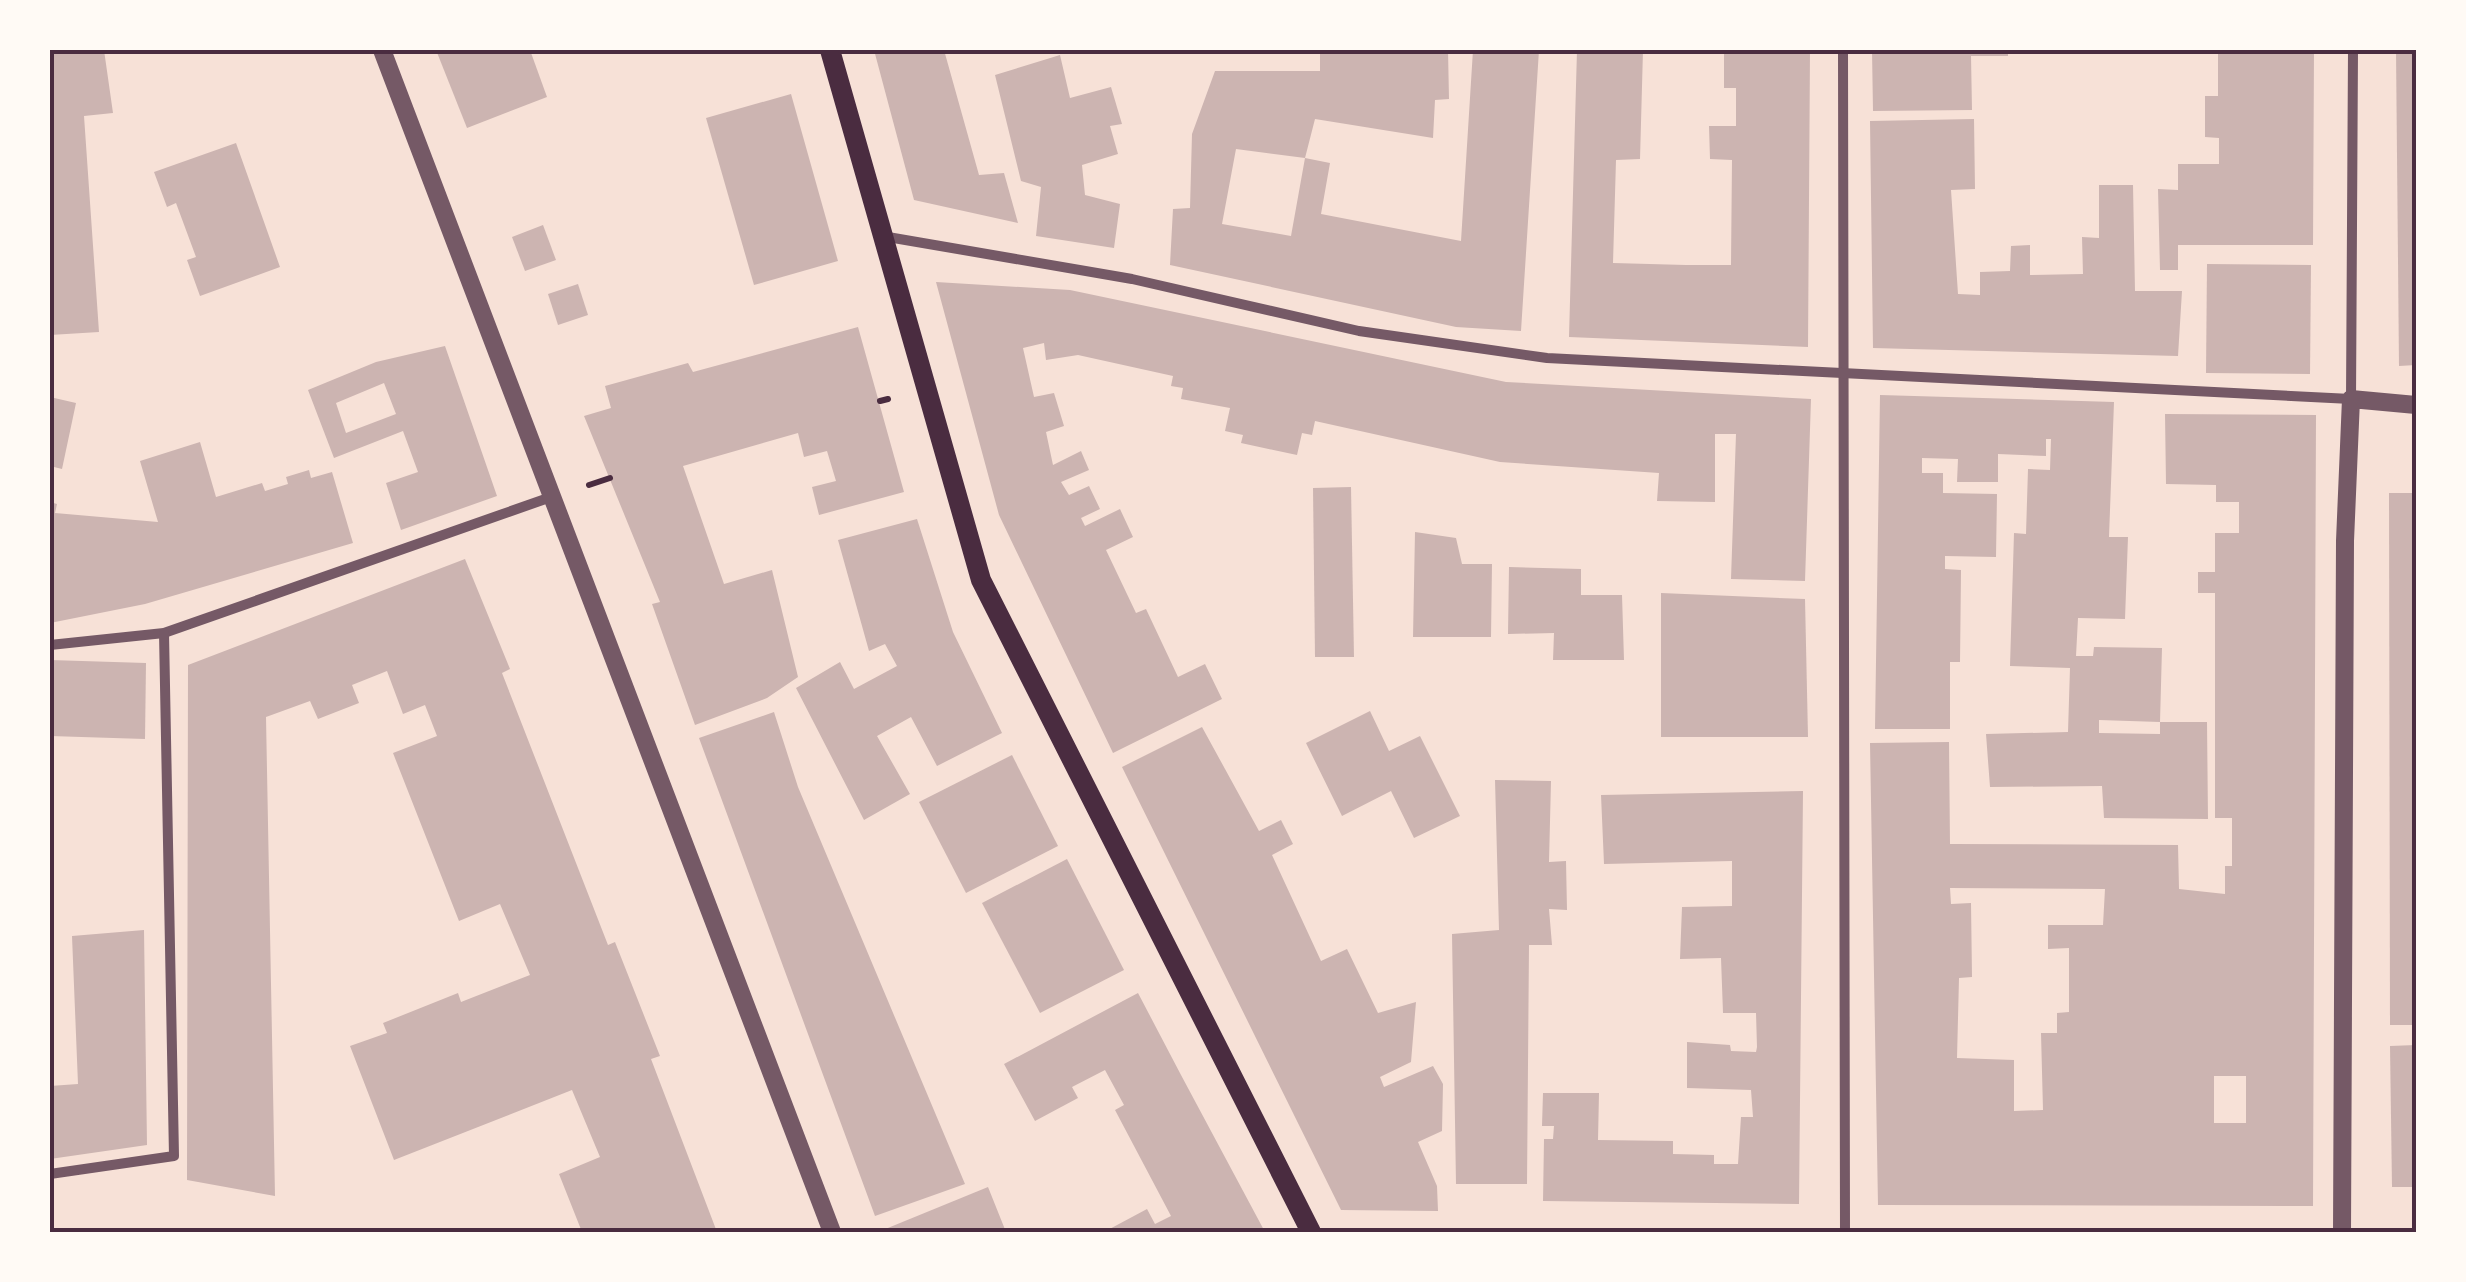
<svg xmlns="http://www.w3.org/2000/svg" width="2466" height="1282" font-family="Montserrat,sans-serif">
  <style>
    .building { fill: #ccb4b1; fill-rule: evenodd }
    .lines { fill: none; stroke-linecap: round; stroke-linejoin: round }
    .path { stroke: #4a2c40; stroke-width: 6 }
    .minor { stroke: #755966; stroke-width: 10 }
    .tertiary { stroke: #755966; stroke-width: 18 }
    .secondary { stroke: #4a2c40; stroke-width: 20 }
    .neatline { fill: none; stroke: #4a2c40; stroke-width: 4 }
  </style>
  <rect width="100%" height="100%" fill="#f7e1d7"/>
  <g class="building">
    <polygon points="50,50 104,50 113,113 84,116 99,332 50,335"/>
    <polygon points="436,50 530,50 547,97 467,128"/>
    <polygon points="874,50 944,50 979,175 1004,173 1018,223 914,200"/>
    <polygon points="1320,50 1448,50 1449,99 1435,100 1433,138 1315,119 1305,158 1236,149 1222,224 1291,236 1305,158 1330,163 1321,214 1461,241 1473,50 1539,50 1521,331 1456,327 1170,265 1173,209 1190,208 1192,134 1215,71 1320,71"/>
    <polygon points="1577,50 1643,50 1640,159 1616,160 1613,263 1686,265 1731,265 1732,160 1710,159 1709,126 1736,126 1736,88 1724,88 1724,50 1810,50 1808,347 1569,337"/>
    <polygon points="1872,50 2008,50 2008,56 1971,56 1972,110 1873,111"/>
    <polygon points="2218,50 2314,50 2313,245 2178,245 2178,270 2160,270 2158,189 2178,190 2178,164 2219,164 2219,138 2205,137 2205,96 2218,96"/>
    <polygon points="2396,50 2416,50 2416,365 2399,366"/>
    <polygon points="1060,55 1070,98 1111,87 1122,124 1110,126 1118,154 1082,165 1085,195 1120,204 1114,248 1036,236 1041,187 1021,181 995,75"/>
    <polygon points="791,94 838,261 754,285 706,118"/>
    <polygon points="1974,119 1975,189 1951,190 1958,294 1980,295 1980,272 2010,271 2011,246 2030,245 2030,275 2083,274 2082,237 2099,238 2099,185 2133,185 2135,291 2182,291 2178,356 1873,348 1870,121"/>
    <polygon points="236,143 280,267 200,296 187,260 196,257 176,203 167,207 154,172"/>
    <polygon points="543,225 556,260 525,271 512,237"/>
    <polygon points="2207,264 2311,265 2310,374 2206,373"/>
    <polygon points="936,282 1070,290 1506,382 1811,399 1805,581 1731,579 1736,434 1715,434 1715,502 1657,501 1659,473 1500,462 1315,421 1312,435 1302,433 1297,455 1241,443 1243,435 1225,431 1230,408 1181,399 1183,388 1171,386 1173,376 1078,355 1046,360 1044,343 1023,348 1034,397 1054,393 1064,426 1046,432 1053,465 1081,451 1089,470 1061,482 1069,495 1089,486 1100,509 1081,518 1085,526 1120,509 1133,537 1106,550 1136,613 1146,609 1178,677 1205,664 1222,699 1113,753 999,515"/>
    <polygon points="578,284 588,315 558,325 548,294"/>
    <polygon points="858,327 904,492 819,515 812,487 836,481 827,451 804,457 798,433 683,466 724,584 772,570 798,677 767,698 695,725 652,604 660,602 584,416 611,408 605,386 688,363 693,372"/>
    <path d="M445 346 497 496 401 530 386 483 418 472 403 431 334 458 308 390 376 362ZM384 383 396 414 346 433 336 403Z"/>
    <polygon points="1880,395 2114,402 2109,537 2128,537 2125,619 2078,618 2076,656 2093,656 2094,647 2162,648 2160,722 2099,720 2099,733 2160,734 2160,722 2207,722 2208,819 2104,818 2102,786 1990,787 1986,734 2068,732 2070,668 2010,666 2014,533 2026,534 2028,469 2050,470 2051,439 2046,439 2046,456 1998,454 1998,482 1957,482 1958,459 1922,458 1922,473 1943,473 1943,493 1997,494 1996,557 1945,556 1945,569 1961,570 1960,662 1950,662 1950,729 1875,729"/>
    <polygon points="50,397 76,403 62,469 50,466"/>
    <path d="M2165 414 2316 415 2313 1206 1878 1205 1870 743 1949 742 1950 844 2178 845 2179 889 2225 894V866H2232V818H2215V593H2198V572H2215V533H2239V502H2216V485L2166 484ZM1950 888 2105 889 2103 925H2048V949L2069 948V1012L2057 1013V1033H2041L2043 1110 2014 1111V1060L1957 1058 1959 978 1972 977 1971 903 1951 904ZM2214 1076H2246V1123H2214Z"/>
    <polygon points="200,442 216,497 262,483 265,491 288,484 286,477 309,470 311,478 332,472 353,543 145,604 50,623 50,502 57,504 55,513 158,522 140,461"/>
    <polygon points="1351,487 1354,657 1315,657 1313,488"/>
    <polygon points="2389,493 2416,493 2416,1025 2390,1025"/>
    <polygon points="917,519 953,632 1002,733 937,766 911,717 877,736 910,794 864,820 796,688 840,662 854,689 897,666 885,644 869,651 838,540"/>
    <polygon points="1415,532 1456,538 1462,564 1492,564 1491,637 1413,637"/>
    <polygon points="465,559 510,669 502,673 608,945 615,942 660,1056 651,1059 717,1232 582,1232 559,1174 600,1157 572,1090 394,1160 350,1046 387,1033 383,1023 458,993 461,1002 530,975 500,904 459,921 393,753 437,736 425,705 403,714 387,671 352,685 359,703 318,719 310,701 266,717 275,1196 187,1180 188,665"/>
    <polygon points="1509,567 1581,569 1581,595 1622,595 1624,660 1553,660 1554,633 1508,634"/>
    <polygon points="1661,593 1805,599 1808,737 1661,737"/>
    <polygon points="50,660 146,663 145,739 50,736"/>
    <polygon points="1370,711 1389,751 1420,736 1460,816 1414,838 1391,791 1342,816 1306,743"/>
    <polygon points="774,712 798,787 965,1184 875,1216 699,738"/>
    <polygon points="1202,727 1259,831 1281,820 1293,844 1272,855 1321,961 1347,949 1378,1013 1416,1002 1411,1062 1380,1077 1384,1087 1433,1066 1443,1084 1442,1131 1418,1142 1437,1186 1438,1211 1341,1210 1122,767"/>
    <polygon points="1012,755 1058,846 966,893 919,802"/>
    <polygon points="1495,780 1551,781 1549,862 1566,861 1567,910 1549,909 1552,945 1529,945 1527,1184 1456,1184 1452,934 1499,930"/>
    <polygon points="1803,791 1799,1204 1543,1201 1544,1139 1553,1139 1554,1126 1542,1126 1543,1093 1599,1093 1598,1140 1673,1141 1673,1154 1714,1155 1714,1164 1738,1164 1741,1117 1753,1117 1751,1090 1687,1088 1687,1042 1730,1045 1731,1051 1756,1052 1757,1047 1756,1013 1723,1013 1721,958 1680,959 1682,907 1732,906 1732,861 1604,864 1601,795"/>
    <polygon points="1067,859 1124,970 1040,1013 982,903"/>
    <polygon points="144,930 147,1145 50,1159 50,1086 78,1084 72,936"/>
    <polygon points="1138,993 1181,1075 1265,1232 1104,1232 1147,1209 1155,1224 1171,1216 1115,1110 1124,1105 1105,1070 1072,1087 1078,1098 1035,1121 1004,1064"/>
    <polygon points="2416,1045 2416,1187 2392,1187 2390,1046"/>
    <polygon points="988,1187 1006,1232 878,1232"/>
  </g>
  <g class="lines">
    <g class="path">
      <polyline points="880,401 888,399"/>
      <polyline points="589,485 610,478"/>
    </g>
    <g class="minor">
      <polyline points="1843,50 1845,1232"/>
      <polyline points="882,236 1132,279 1359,331 1547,358 2351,399 2353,50"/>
      <polyline points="50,645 164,633 554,496"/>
      <polyline points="50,1174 174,1156 164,633"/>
    </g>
    <g class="tertiary">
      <polyline points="382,50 832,1232"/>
      <polyline points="2342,1232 2345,541 2351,399 2416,405"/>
    </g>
    <polyline class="secondary" points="830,50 981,580 1311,1232"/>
  </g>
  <rect width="2466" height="1282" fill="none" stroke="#fffaf5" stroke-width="105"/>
  <rect x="52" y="52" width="2362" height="1178" class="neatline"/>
</svg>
